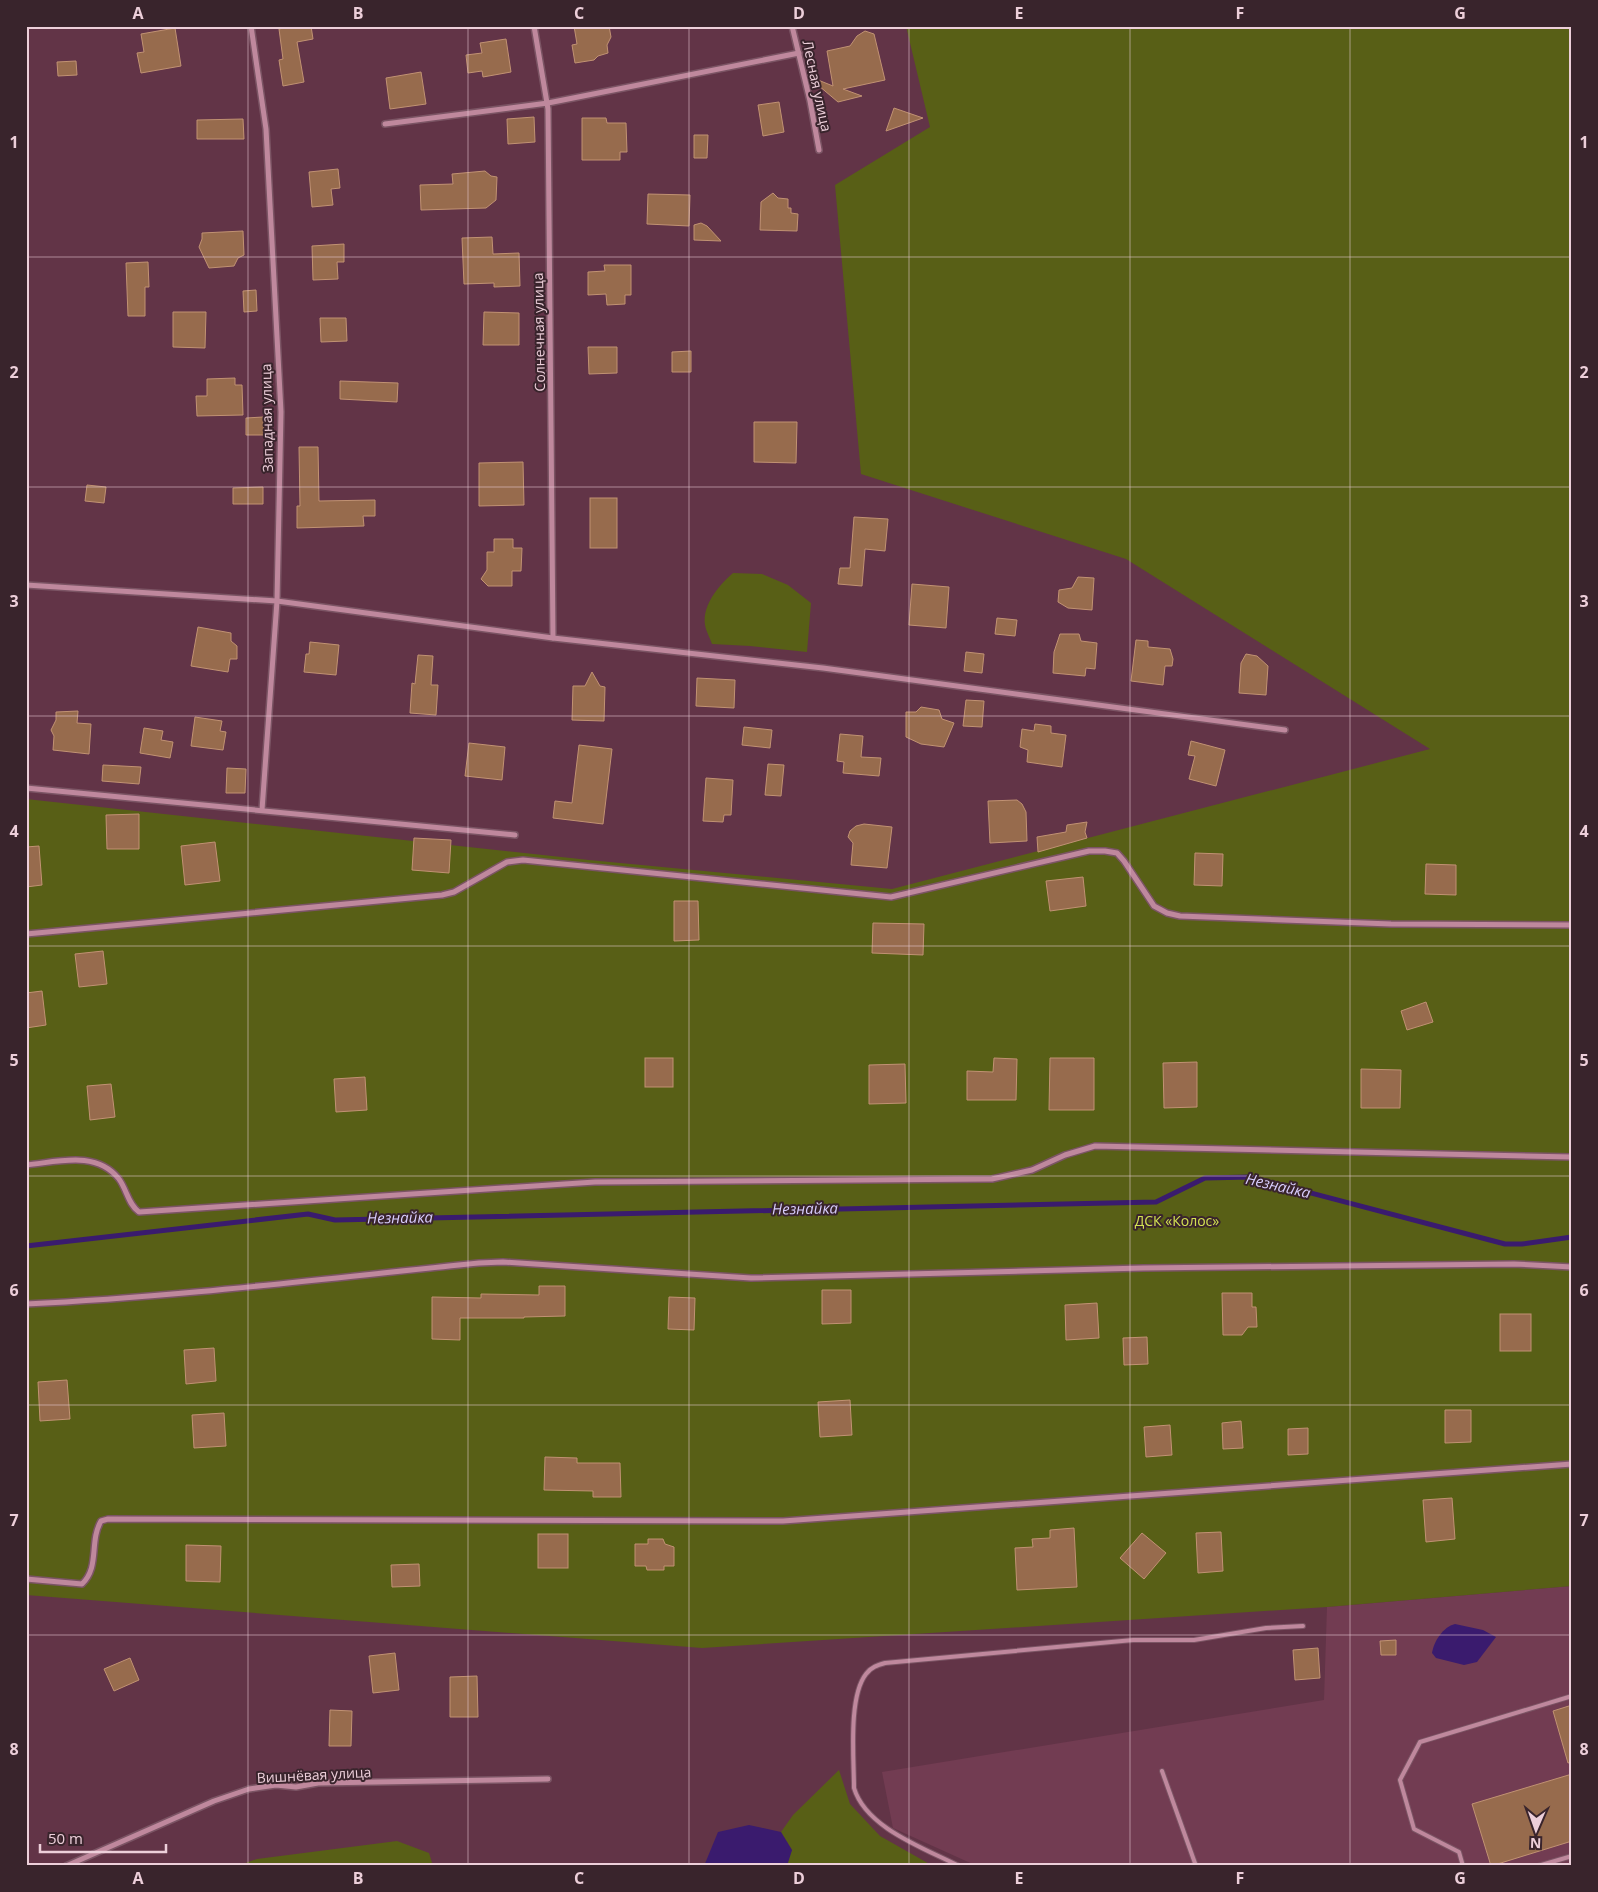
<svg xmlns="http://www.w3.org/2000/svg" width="1598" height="1892" font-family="'Open Sans',sans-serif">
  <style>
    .built { fill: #723c52 }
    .green { fill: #585f16 }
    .water { fill: #3a1b6e }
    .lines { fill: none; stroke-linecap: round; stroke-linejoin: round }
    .stream { stroke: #3a1b6e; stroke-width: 5 }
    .building { fill: #976b4d; stroke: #c19273 }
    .lane-casing { stroke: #7b5464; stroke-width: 6 }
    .street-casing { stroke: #7b5464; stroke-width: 8 }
    .lane { stroke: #bf889d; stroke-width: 4 }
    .street { stroke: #bf889d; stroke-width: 5 }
    .grid { fill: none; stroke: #edcfda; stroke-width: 1; stroke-opacity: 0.55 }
    .labels { text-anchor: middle; stroke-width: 4; stroke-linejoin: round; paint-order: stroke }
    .street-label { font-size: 14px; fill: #edcfda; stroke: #39242c }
    .park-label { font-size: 14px; fill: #d2e152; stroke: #39242c }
    .water-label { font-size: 15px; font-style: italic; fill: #d9cefe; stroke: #39242c }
    .neatline { fill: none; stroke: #edcfda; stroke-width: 2 }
    .grid-label { font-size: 16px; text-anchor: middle; font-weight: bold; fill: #edcfda }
  </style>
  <rect width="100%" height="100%" fill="#623447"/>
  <polygon class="built" points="1572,1586 1572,1866 977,1866 893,1828 882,1772 1324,1700 1327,1607"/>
  <g class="green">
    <polygon points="906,26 1572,26 1572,1586 1327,1607 702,1648 26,1595 26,799 589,860 892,889 1430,749 1126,559 861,474 835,185 930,127"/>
    <path d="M733 573 762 574 788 585 811 603 807 652 750 646 712 644C710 638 706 631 705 625 702 605 719 585 733 573Z"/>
    <polygon points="839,1770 850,1804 880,1836 933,1866 786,1866 792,1850 781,1832 793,1815"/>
    <polygon points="397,1841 429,1853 433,1866 237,1866 257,1859"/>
  </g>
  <g class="water">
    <path d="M1455 1624 1483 1630 1496 1637 1477 1662 1464 1665 1436 1658 1432 1653C1434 1641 1443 1627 1455 1624Z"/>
    <polygon points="749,1825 781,1832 792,1850 787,1866 704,1866 718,1832"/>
  </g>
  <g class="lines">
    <polyline class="stream" points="26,1246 308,1214 335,1220 1156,1202 1205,1178 1250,1177 1505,1244 1522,1244 1572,1237"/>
  </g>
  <g class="building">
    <polygon points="294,26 311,26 313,39 297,42 304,82 283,86 279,60 283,59 279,29"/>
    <polygon points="574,26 609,26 611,37 607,45 608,53 598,56 594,60 575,63 572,45 577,44"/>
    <polygon points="175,28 181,66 141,73 137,53 144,52 141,34"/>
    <polygon points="865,31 874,34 885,80 843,89 862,96 838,102 812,80 813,78 833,86 827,51 850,46 857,36"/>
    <polygon points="506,39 511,72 483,77 482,71 468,73 466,55 482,53 480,43"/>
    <polygon points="76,61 77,75 58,76 57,62"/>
    <polygon points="421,72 426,104 390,109 386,78"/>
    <polygon points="779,102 784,132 763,136 758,105"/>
    <polygon points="894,108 923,118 886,131"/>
    <polygon points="534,117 535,142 508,144 507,119"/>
    <polygon points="582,118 606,118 607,123 626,123 627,152 620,152 620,160 582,160"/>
    <polygon points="243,119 244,139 197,139 197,120"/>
    <polygon points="694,135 708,135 707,158 694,158"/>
    <polygon points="338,169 340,188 331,189 333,205 312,207 309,172"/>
    <polygon points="485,171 491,176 497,177 496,200 486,208 421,210 420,185 453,184 452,174"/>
    <polygon points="773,193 778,198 788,199 788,208 791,208 791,213 798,214 797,231 760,230 761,202"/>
    <polygon points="648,194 690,195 689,226 647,224"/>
    <polygon points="701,223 707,226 721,241 694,240 694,225"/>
    <polygon points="243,231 244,255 238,258 234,266 209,268 199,247 202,239 202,233"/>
    <polygon points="492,237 493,254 519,253 520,286 494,287 494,283 464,284 462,238"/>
    <polygon points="344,244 344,262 337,262 338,279 313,280 312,246"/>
    <polygon points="148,262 149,287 145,287 145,316 128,316 126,263"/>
    <polygon points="604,265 631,265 631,295 625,295 625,304 607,305 606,294 588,295 588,272 605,271"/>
    <polygon points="256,290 257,311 244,312 243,291"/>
    <polygon points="173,312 206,312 205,348 173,347"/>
    <polygon points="484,312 519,313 519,345 483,345"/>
    <polygon points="320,318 346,318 347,341 321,342"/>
    <polygon points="588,347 617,347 617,373 589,374"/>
    <polygon points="691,351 691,372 672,372 672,352"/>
    <polygon points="235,378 235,385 242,385 243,415 197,416 196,396 207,396 207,379"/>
    <polygon points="340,381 398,383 397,402 340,399"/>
    <polygon points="263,417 264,435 246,435 246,418"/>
    <polygon points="754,422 797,422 796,463 754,462"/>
    <polygon points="299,447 318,447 319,501 375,500 375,516 363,516 364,526 297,528 297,506 300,506"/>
    <polygon points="523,462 524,505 479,506 479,463"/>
    <polygon points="87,485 106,487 104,503 85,501"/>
    <polygon points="263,487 263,504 233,504 233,488"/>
    <rect x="590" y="498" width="27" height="50"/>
    <polygon points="854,517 888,519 885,551 865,549 862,586 838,584 840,568 850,568"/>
    <polygon points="494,539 513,539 513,548 522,548 521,571 512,571 512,586 488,586 481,579 487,570 487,552 494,552"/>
    <polygon points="1078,577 1094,578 1092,610 1068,608 1058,602 1059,590 1072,588"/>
    <polygon points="912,584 949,587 946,628 909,625"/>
    <polygon points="997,618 1017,620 1015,636 995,634"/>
    <polygon points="198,627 231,633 231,641 237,646 237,659 230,659 228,672 191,666"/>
    <polygon points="1060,634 1079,634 1081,641 1097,643 1095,669 1086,668 1085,676 1053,673 1054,652"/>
    <polygon points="1136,640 1148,641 1148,647 1170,649 1173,659 1172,666 1165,666 1163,685 1131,681"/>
    <polygon points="310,642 339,645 336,675 304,672 306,654 309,654"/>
    <polygon points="966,652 984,654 982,673 964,671"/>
    <polygon points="1246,654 1257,656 1268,666 1266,695 1239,693 1241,663"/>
    <polygon points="418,655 433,656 431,685 438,685 436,715 410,713 412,683 415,684"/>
    <polygon points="592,672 600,686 605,687 604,721 572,720 573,686 585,686"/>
    <polygon points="697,678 735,680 734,708 696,706"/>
    <polygon points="966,700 984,701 982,727 963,726"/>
    <polygon points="921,707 939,710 942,719 954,723 944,747 921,744 906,737 906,712 916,712"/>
    <polygon points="78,711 77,723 91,724 89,754 53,750 54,736 51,730 56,720 56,712"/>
    <polygon points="195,717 222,721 220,731 226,732 223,750 191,746"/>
    <polygon points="1035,724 1051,726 1051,733 1066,735 1062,767 1027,762 1028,750 1020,747 1022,729 1034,731"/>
    <polygon points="744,727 772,730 770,748 742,745"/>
    <polygon points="144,728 163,731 161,740 173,742 170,758 140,753"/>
    <polygon points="840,734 863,736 861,757 881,758 879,776 843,773 844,762 837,761"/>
    <polygon points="1191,741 1225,750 1216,786 1189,779 1195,756 1188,755"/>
    <polygon points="469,743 505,747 502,780 465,776"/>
    <polygon points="579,745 612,749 603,824 553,818 555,801 572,803"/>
    <polygon points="768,764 784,765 781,796 765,795"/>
    <polygon points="103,765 141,767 139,784 102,781"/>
    <polygon points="227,768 246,769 245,793 226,793"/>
    <polygon points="706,778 733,780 731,815 724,815 723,822 703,821"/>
    <polygon points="1017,800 1022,804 1026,812 1027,841 990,843 988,801"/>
    <polygon points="139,814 139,849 107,849 106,815"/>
    <polygon points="1087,822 1085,832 1087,838 1038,852 1037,837 1066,832 1067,825"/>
    <polygon points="864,824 892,827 887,868 851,865 853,843 848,837 850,831 856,826"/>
    <polygon points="414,838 451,840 449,873 412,870"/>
    <polygon points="215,842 220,881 185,885 181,846"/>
    <polygon points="39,846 42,885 26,887 26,847"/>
    <polygon points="1195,853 1223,854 1222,886 1194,885"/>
    <polygon points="1426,864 1456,865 1456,895 1425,894"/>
    <polygon points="1083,877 1086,906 1050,911 1046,881"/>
    <polygon points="674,901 698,901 699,940 674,941"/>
    <polygon points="873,923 924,924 923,955 872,953"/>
    <polygon points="103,951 107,984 79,987 75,954"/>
    <polygon points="42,991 46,1025 26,1028 26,993"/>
    <polygon points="1426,1002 1433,1022 1407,1030 1401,1011"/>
    <rect x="645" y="1058" width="28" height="29"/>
    <polygon points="994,1058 1017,1059 1016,1100 967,1100 967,1071 993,1072"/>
    <polygon points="1050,1058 1094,1058 1094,1110 1049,1110"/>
    <polygon points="1197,1062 1197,1107 1164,1108 1163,1063"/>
    <polygon points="905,1064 906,1103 869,1104 869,1065"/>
    <polygon points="1361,1069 1401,1070 1400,1108 1361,1108"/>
    <polygon points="365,1077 367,1110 336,1112 334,1079"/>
    <polygon points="111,1084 115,1117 90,1120 87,1086"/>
    <polygon points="539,1286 565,1286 565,1316 524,1317 524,1318 460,1318 460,1340 432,1339 432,1297 481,1298 481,1294 539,1295"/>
    <polygon points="822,1290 851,1290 851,1323 822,1324"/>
    <polygon points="1222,1293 1252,1293 1252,1307 1256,1307 1257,1327 1248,1327 1242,1335 1223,1335"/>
    <polygon points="669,1297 695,1298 694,1330 668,1329"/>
    <polygon points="1097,1303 1099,1338 1066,1340 1065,1305"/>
    <rect x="1500" y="1314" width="31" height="37"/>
    <polygon points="1147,1337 1148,1364 1124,1365 1123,1338"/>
    <polygon points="214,1348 216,1381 186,1384 184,1350"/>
    <polygon points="67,1380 70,1419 40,1421 38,1382"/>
    <polygon points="850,1400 852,1435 820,1437 818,1402"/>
    <polygon points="1445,1410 1471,1410 1471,1442 1445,1443"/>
    <polygon points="224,1413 226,1446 194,1448 192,1415"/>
    <polygon points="1241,1421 1243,1448 1223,1449 1222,1423"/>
    <polygon points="1170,1425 1172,1455 1146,1457 1144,1427"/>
    <polygon points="1308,1428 1308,1454 1288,1455 1288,1429"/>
    <polygon points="545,1457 577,1458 577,1463 620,1463 621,1497 593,1497 593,1491 544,1490"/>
    <polygon points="1452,1498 1455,1539 1426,1542 1423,1500"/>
    <polygon points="1074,1528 1077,1587 1017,1590 1015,1548 1033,1547 1032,1539 1050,1538 1050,1530"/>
    <polygon points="1221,1532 1223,1571 1198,1573 1196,1533"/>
    <polygon points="1142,1533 1166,1553 1144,1579 1120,1558"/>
    <rect x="538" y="1534" width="30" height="34"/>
    <polygon points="648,1539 663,1539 665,1544 674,1547 674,1566 664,1566 664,1570 647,1570 646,1566 635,1566 635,1544 648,1544"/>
    <polygon points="186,1545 221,1546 220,1582 186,1581"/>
    <polygon points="419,1564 420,1586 392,1587 391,1565"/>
    <polygon points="1396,1640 1396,1655 1381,1655 1380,1641"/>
    <polygon points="1318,1648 1320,1678 1295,1680 1293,1650"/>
    <polygon points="395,1653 399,1690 373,1693 369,1656"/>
    <polygon points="130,1658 139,1680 114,1691 104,1669"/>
    <polygon points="477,1676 478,1717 450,1717 450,1677"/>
    <polygon points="1572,1705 1572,1762 1568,1763 1553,1711"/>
    <polygon points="330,1710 352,1711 351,1746 329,1746"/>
    <polygon points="1572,1774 1572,1841 1491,1866 1472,1804"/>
  </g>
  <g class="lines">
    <g class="lane-casing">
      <g id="lane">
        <polyline points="1162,1771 1196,1866"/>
        <path d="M959 1866C924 1848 866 1828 854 1788 854 1759 848 1697 866 1674 871 1667 878 1665 885 1663L1133 1640H1194L1266 1628 1303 1626"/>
        <polyline points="1463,1866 1459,1852 1414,1829 1400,1780 1420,1742 1572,1696"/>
        <polyline points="1538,1866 1572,1856"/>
      </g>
    </g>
    <g class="street-casing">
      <g id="street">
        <polyline points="251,26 266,129 281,412 277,601 262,810"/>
        <polyline points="534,26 548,109 553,638"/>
        <polyline points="792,26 810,101 819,150"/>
        <polyline points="385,124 548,103 799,53"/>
        <polyline points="26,585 277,601 553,638 823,668 1285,730"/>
        <polyline points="26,788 515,835"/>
        <polyline points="26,934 442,895 454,892 507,862 523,860 891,897 1089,851 1105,851 1117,853 1124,861 1154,906 1167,913 1180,916 1391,924 1572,925"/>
        <path d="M26 1165C58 1162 96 1150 119 1179 127 1190 128 1204 139 1212L595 1182 992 1179 1032 1170 1065 1155 1095 1146 1572 1157"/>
        <path d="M26 1304C178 1297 329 1278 479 1263L503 1262 751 1278 1143 1268 1514 1264 1572 1267"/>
        <path d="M26 1579 82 1584C100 1567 89 1542 101 1521L108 1519 783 1521 1572 1464"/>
        <polyline points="66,1866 214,1801 249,1789 276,1785 296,1787 318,1783 548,1779"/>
      </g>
    </g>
    <use href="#lane" class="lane"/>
    <use href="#street" class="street"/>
  </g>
  <path class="grid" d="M248 26V1866M468 26V1866M689 26V1866M909 26V1866M1130 26V1866M1350 26V1866M26 257H1572M26 487H1572M26 716H1572M26 946H1572M26 1176H1572M26 1405H1572M26 1635H1572"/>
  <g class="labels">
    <g class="street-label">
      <text transform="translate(817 86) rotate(78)" y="5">Лесная улица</text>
      <text transform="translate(539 332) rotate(-91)" y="5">Солнечная улица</text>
      <text transform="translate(267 418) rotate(-91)" y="5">Западная улица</text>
      <text transform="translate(314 1775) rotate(-3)" y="5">Вишнёвая улица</text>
    </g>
    <g class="park-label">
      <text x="1177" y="1226">ДСК «Колос»</text>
    </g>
    <g class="water-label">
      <text transform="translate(1278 1186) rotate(13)" y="5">Незнайка</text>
      <text transform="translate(805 1209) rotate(-1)" y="5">Незнайка</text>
      <text transform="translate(400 1218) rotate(-1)" y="5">Незнайка</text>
    </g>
  </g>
  <rect width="1598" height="1892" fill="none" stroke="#39242c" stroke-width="55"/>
  <g transform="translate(1536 1830) rotate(182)" stroke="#39242c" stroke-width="4" paint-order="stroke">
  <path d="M0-4L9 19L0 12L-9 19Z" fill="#edcfda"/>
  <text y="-8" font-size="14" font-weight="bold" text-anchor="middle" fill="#edcfda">N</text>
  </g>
  <path d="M40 1844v8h126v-8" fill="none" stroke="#edcfda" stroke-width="2.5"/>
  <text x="48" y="1844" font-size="15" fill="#edcfda" stroke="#39242c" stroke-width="4" paint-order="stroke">50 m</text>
  <rect x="28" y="28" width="1542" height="1836" class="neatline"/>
  <g class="grid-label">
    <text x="138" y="19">A</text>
    <text x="358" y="19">B</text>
    <text x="579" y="19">C</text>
    <text x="799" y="19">D</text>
    <text x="1019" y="19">E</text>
    <text x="1240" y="19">F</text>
    <text x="1460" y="19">G</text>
    <text x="14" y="148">1</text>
    <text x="1584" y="148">1</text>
    <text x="14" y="378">2</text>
    <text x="1584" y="378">2</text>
    <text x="14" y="607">3</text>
    <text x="1584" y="607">3</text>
    <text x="14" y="837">4</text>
    <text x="1584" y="837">4</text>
    <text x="14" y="1066">5</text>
    <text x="1584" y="1066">5</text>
    <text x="14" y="1296">6</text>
    <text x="1584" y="1296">6</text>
    <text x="14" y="1526">7</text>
    <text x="1584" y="1526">7</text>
    <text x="14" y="1755">8</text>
    <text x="1584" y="1755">8</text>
    <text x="138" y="1884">A</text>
    <text x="358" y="1884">B</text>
    <text x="579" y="1884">C</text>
    <text x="799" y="1884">D</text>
    <text x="1019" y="1884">E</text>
    <text x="1240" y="1884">F</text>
    <text x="1460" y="1884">G</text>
  </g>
</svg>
